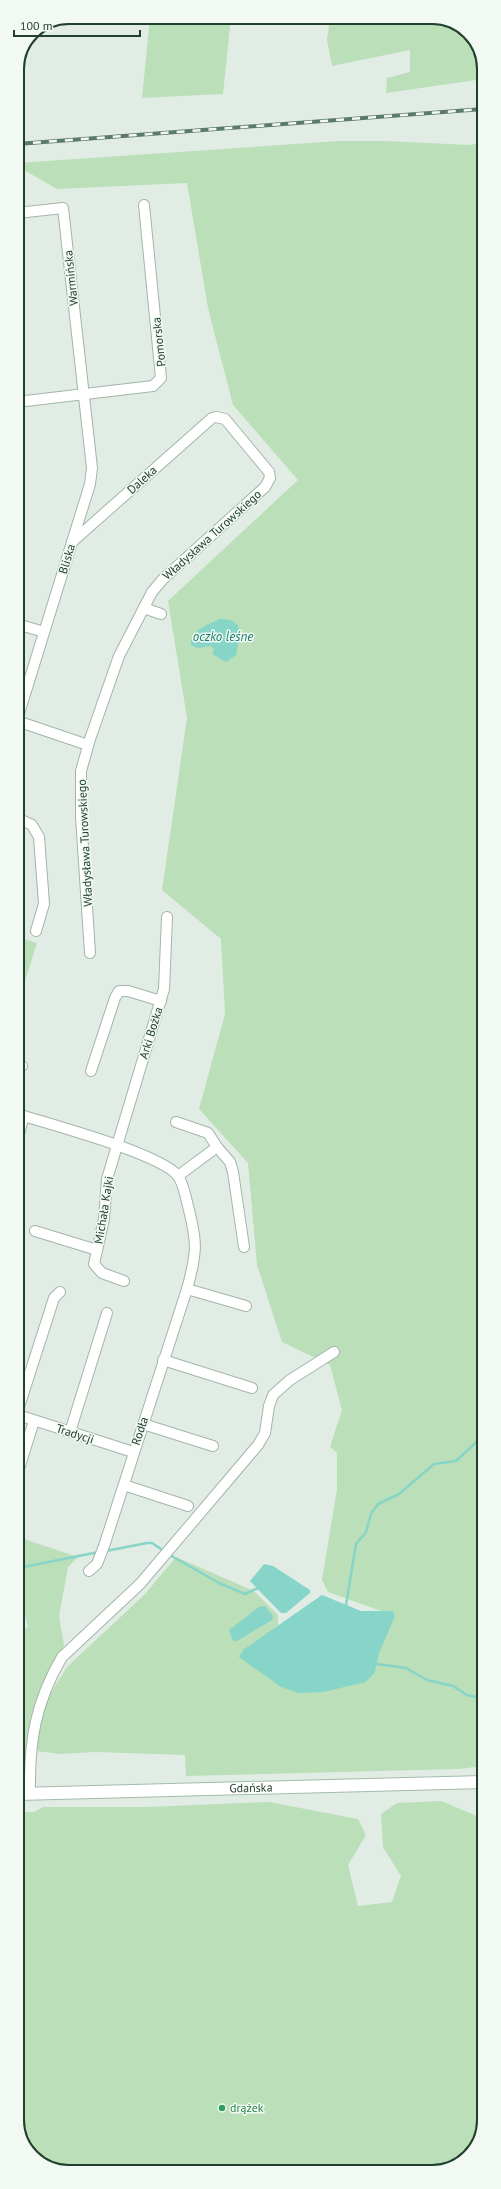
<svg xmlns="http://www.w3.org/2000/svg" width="501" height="2189" font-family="'PT Sans',sans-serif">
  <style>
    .green { fill: #bbdfb9 }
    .water { fill: #86d5c8 }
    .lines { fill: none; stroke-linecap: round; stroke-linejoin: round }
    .stream { stroke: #86d5c8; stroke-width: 2.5 }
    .minor-casing { stroke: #a3b5a9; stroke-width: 12 }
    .secondary-casing { stroke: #a2bcab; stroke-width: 14 }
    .minor { stroke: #fff; stroke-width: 10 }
    .secondary { stroke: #fff; stroke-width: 12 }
    .rail-casing { stroke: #5b7a68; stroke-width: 4 }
    .rail { stroke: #f2f9f3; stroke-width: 2.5; stroke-dasharray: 8; stroke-linecap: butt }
    .leisure-dot { fill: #2e9e5b; stroke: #f2f9f3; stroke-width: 1.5 }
    .labels { text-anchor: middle; stroke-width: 3; stroke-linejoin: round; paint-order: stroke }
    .street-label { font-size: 12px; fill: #203f2d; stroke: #f2f9f3 }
    .leisure-label { font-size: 12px; fill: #27864d; stroke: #f2f9f3; text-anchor: start }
    .water-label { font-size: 13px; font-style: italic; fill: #177f6f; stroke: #f2f9f3 }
    .rim { fill: none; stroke: #203f2d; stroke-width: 2 }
  </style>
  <rect width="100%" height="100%" fill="#e1ede4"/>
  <g class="green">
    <polygon points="150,17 231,17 223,94 142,98"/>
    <polygon points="330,17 438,17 466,30 483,59 483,79 386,93 387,78 410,72 410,50 332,66 327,40"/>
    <polygon points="339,141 386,141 469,145 483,143 484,1766 458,1769 186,1776 185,1755 95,1752 60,1754 36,1751 42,1707 67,1667 145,1594 176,1557 254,1591 278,1615 278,1625 244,1655 384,1612 328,1592 322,1580 337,1489 337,1453 330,1447 342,1410 330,1365 282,1342 257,1265 248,1163 199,1109 225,1014 221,939 162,890 187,718 168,601 298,480 233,405 208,308 187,183 57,189 17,166 17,163"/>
    <polygon points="17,937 37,943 25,981 17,979"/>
    <polygon points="18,1537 78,1557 68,1567 59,1616 64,1645 52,1666 32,1721 24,1766 18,1770 18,1632 28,1627 18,1587"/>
    <polygon points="441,1801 484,1819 484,2120 471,2154 442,2171 66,2172 35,2159 18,2130 18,1812 34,1812 43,1807 146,1807 269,1802 358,1819 366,1835 348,1865 358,1906 392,1902 401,1876 383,1847 381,1814 397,1803"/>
  </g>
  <g class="water">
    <path d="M219 619 231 620 238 625 240 636 236 655 226 662 212 654 214 649 210 646C202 647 199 650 191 645 189 631 208 625 219 619Z"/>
    <polygon points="264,1564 273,1566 310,1590 310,1593 286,1613 281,1613 250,1581"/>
    <polygon points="322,1595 361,1611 393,1611 395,1616 379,1653 375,1672 366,1682 323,1692 299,1693 281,1687 239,1657 243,1650"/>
    <polygon points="265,1606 273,1616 272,1620 237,1641 233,1641 229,1630 259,1607"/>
  </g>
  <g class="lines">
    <g class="stream">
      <polyline points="106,1551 147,1543 152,1543 164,1551"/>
      <polyline points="168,1554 219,1583 245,1594 258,1588"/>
      <polyline points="18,1568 99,1552"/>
      <polyline points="346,1605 356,1544 366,1532 371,1514 378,1504 399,1494 434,1464 456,1461 484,1435"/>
      <polyline points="377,1664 406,1668 427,1680 453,1686 467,1695 484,1699"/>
    </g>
    <g class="minor-casing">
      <g id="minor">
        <polyline points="17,213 63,208 92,468 90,484 17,720"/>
        <polyline points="17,402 153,386 161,378 144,205"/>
        <polyline points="72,542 212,418 216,417 225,419 269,472 270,478 265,487 163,579 152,592 119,656 90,739 81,771 81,817 90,953"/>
        <polyline points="144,608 161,614"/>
        <polyline points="17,624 44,632"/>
        <polyline points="17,721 88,745"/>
        <polyline points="17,818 32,825 39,837 44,904 36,931"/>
        <polyline points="17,1064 22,1066"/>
        <polyline points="91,1071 115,998 119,991 128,991 161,1001"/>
        <path d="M17 1114C49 1124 162 1154 178 1176 183 1183 185 1194 187 1202 197 1241 198 1250 187 1289L104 1546 97 1564 89 1571"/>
        <polyline points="176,1122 208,1133 217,1147 178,1176"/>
        <polyline points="18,1137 24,1116"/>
        <polyline points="217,1147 230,1162 233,1172 244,1247"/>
        <polyline points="35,1231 97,1250"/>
        <polyline points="124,1281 102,1273 94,1264 104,1219 107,1179 164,989 167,917"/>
        <polyline points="187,1289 246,1306"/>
        <polyline points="163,1360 252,1388"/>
        <polyline points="18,1410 54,1298 60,1292"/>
        <polyline points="18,1415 133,1452"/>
        <polyline points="143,1424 213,1446"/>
        <polyline points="70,1432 107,1313"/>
        <polyline points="18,1472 34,1421"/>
        <polyline points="124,1485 188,1506"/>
        <path d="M30 1794C29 1742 35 1703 62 1657L140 1584 258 1445 265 1433 269 1406 273 1395 290 1380 334 1352"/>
      </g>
    </g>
    <g class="secondary-casing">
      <g id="secondary">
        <path id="s1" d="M18 1794 484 1782"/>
      </g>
    </g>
    <use href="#minor" class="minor"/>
    <use href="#secondary" class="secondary"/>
    <g class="rail-casing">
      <polyline id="rail" points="17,144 483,109"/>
    </g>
    <use href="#rail" class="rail"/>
  </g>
  <circle class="leisure-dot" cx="222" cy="2108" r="4"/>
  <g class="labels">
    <g class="street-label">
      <text transform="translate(71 278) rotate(-96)" y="4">Warmińska</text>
      <text transform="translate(159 342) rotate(-96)" y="4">Pomorska</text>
      <text transform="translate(142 480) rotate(-42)" y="4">Daleka</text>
      <text transform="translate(212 535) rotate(-42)" y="4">Władysława Turowskiego</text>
      <text transform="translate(67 559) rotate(-73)" y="4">Bliska</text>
      <text transform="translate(85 843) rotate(-93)" y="4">Władysława Turowskiego</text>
      <text transform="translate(151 1033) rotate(-73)" y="4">Arki Bożka</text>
      <text transform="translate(104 1210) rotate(-81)" y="4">Michała Kajki</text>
      <text transform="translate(140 1431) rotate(-72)" y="4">Rodła</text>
      <text transform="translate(75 1434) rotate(18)" y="4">Tradycji</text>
      <text dy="4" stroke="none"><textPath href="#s1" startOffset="233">Gdańska</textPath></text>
    </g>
    <g class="leisure-label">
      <text x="230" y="2112">drążek</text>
    </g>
    <g class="water-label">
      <text x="223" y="641">oczko leśne</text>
    </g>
  </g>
  <path d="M0 0H501V2189H0ZM69 24H432A45 45 0 0 1 477 69V2120A45 45 0 0 1 432 2165H69A45 45 0 0 1 24 2120V69A45 45 0 0 1 69 24Z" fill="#f2f9f3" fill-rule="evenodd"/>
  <path class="rim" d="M69 24H432A45 45 0 0 1 477 69V2120A45 45 0 0 1 432 2165H69A45 45 0 0 1 24 2120V69A45 45 0 0 1 69 24Z"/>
  <path d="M14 30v6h126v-6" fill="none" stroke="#203f2d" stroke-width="2"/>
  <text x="20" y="30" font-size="12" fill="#203f2d" stroke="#f2f9f3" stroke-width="3" paint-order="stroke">100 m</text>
</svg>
